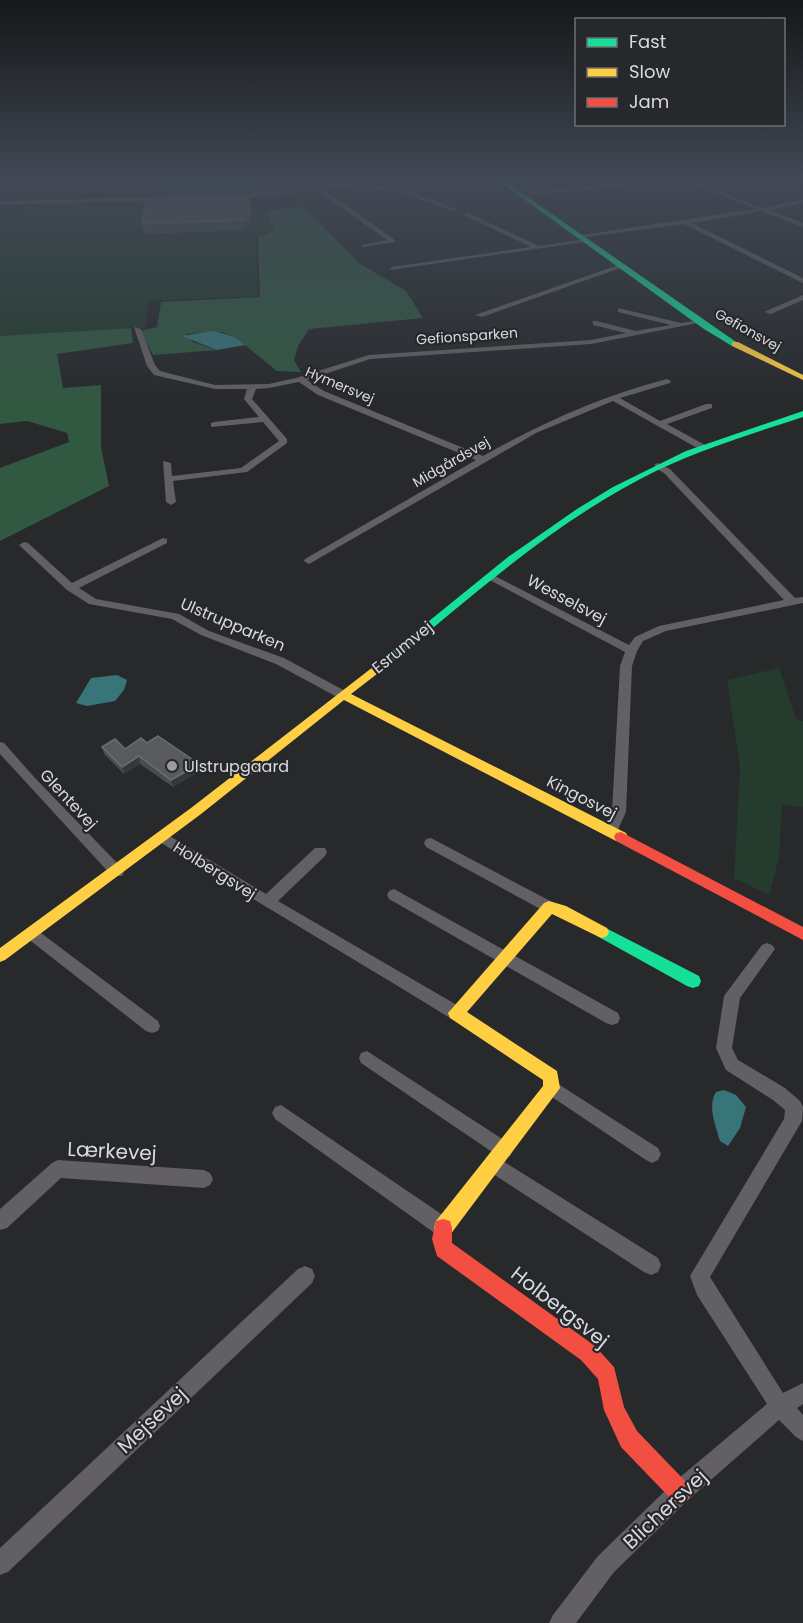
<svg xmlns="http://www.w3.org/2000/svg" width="803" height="1623" font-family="Poppins,sans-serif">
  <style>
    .green { fill: #243b2d }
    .forest { fill: #315841 }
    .water { fill: #387579 }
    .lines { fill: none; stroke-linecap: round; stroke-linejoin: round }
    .street { fill: #626064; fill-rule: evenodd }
    .fast { fill: #16e098; fill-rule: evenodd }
    .slow { fill: #ffcf43; fill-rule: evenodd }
    .jam { fill: #f24e42; fill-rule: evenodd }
    .wall { fill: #4a4b4d }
    .shaded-wall { fill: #353739 }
    .building { fill: #595a5c; stroke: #6d6e70; stroke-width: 1.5 }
    .poi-dot { fill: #9b9c9f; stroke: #26282c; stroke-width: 2 }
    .labels { text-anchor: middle; stroke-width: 4.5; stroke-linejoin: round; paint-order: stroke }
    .far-street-label { font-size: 14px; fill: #d9dadd; stroke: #26282c }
    .street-label { font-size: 16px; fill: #d9dadd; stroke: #26282c }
    .poi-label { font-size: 16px; fill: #d9dadd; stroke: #26282c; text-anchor: start }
    .near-street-label { font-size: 20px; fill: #d9dadd; stroke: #26282c }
  </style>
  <rect width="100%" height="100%" fill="#27292b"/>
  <g class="green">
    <polygon points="224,200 267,211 274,232 256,236 257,296 149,301 146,327 0,336 0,221 27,205"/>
    <polygon points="779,668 796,719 803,721 803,807 782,805 779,858 769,895 734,878 740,767 727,680"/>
  </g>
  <g class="forest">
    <polygon points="160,182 360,182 318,188 170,197 161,193"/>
    <polygon points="303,206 359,263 406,291 423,318 309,329 298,346 294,360 301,372 277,371 235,337 222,332 186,334 193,342 217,350 153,355 141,331 157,327 161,302 260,297 258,237 274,231 267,211"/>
    <polygon points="131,328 133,343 57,354 63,388 101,385 101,447 109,486 0,541 0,468 69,442 67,433 27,421 0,424 0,336"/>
  </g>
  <g class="water">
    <polygon points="214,331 235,337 245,345 217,350 182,336"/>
    <polygon points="117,675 127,680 124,690 115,701 87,706 76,703 91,678"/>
    <path d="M724 1090 736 1095 746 1107 740 1128 728 1146 720 1141C716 1126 707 1106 716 1092Z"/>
  </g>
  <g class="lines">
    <g class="street">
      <polygon points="361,182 375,182 324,190 395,240 395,242 362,247 362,245 387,240 318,191 230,199 0,205 0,201 230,195"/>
      <polygon points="628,182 641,182 606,189 531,194 528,192"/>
      <polygon points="689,182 697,182 763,208 803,199 803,203 770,210 803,223 803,227 762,211 692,223 803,278 803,283 684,224 578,238 575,236 756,209"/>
      <polygon points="375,185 411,192 458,210 453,211 398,191 359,188"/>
      <polygon points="466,212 539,246 587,239 590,241 390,270 392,267 531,247 464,215"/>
      <polygon points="621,264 623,267 482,317 475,315"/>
      <polygon points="803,295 803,300 771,314 764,312"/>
      <path d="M618 308 681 323 699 320 703 322 591 344 370 359 307 380 324 391 483 456C541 423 602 396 667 379L671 381 670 383 620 398 660 421 706 404H712V408L667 424 705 445V449H699L613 401 536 433 309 564 304 561 305 559 476 460 318 395 299 382 269 388 256 389 252 399 287 439V443L247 472 173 481 176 502 171 505 166 502 163 461 171 463 172 476 241 468 279 441 263 422 211 427V423L214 422 259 417 244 399 247 389H215L154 375 147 366 134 327 141 329 155 365 160 371 215 385 269 384 296 378 369 355 591 340 626 333 593 325V321H596L636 331 671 325 618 312Z"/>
      <polygon points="658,463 670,469 795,598 803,597 803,603 666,631 643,641 637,651 632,666 626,812 616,834 606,834 604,830 612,812 620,666 625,652 484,577 489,574 493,575 629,645 635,637 659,626 784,600 664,473 655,468 655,464"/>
      <polygon points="163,538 167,539 167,543 79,588 96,599 179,614 209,631 284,658 347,692 349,695 347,698 339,698 276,664 201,635 172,619 89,604 67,590 19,545 24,542 28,543 72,583"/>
      <polygon points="0,742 4,743 35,778 122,868 124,872 122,876 112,876 0,754"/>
      <path d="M163 832 266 894 315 848H325L327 852 325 856 278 901 462 1008 464 1013 462 1018 456 1020 450 1018C353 958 255 901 158 841L156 837 158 833Z"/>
      <polygon points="431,838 554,903 556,907 554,911 549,913 544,911 426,847 424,843 426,839"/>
      <polygon points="394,889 618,1013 620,1018 618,1023 612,1025 606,1023 389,899 387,895 389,891"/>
      <polygon points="32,928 37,930 158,1021 160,1026 158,1031 152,1033 146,1031 27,938 24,934 27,930"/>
      <polygon points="767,943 772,945 775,949 740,998 732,1048 738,1060 785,1088 800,1101 803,1107 802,1121 710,1277 783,1393 803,1383 803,1404 797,1408 803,1415 803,1441 796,1437 779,1420 688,1500 614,1572 576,1623 549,1623 553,1615 598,1556 672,1484 767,1404 697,1295 690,1276 784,1119 785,1110 773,1100 726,1070 716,1048 724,996 762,945"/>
      <polygon points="367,1051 510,1144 513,1150 510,1156 504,1158 498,1156 361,1063 359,1058 361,1053"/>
      <polygon points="552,1080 658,1148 661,1154 658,1160 652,1163 646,1160 546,1093 544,1088 546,1083"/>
      <polygon points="281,1105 450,1220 452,1227 450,1234 443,1236 436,1234 275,1119 272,1113 275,1107"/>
      <polygon points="493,1155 658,1258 661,1265 658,1272 651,1275 644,1272 487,1170 484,1164 487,1158"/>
      <polygon points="58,1160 204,1170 210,1173 213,1179 210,1185 204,1188 61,1178 7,1228 0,1230 0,1209 52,1163"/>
      <polygon points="305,1266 312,1269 315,1276 312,1283 8,1572 0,1575 0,1548 298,1269"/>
    </g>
    <g class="fast">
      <polygon points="500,182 506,182 739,344 732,346 704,329"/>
      <path d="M803 411V417C754 433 705 448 658 470 557 519 472 596 386 667H378L376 664 508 557 577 509 613 487 686 451Z"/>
      <polygon points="602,926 699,976 701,981 699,986 693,988 687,986 597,936 595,932 597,928"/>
    </g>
    <g class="slow">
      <polygon points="732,342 738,342 803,375 803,380 732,346"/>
      <polygon points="382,660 388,664 386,667 351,694 626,833 628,837 626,841 616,841 344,700 201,814 5,960 0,962 0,948 191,808"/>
      <polygon points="549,901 566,906 607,928 609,932 607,936 602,938 597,936 552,914 467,1012 557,1071 560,1088 450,1235 443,1237 436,1235 434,1228 436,1221 543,1086 543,1080 450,1018 448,1013 544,903"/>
    </g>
    <g class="jam">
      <polygon points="621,832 803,927 803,940 616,841 614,837 616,833"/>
      <polygon points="443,1219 450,1221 452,1228 452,1243 595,1346 614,1367 624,1407 637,1431 688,1484 691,1492 688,1500 680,1503 672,1500 621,1447 604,1410 598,1379 581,1360 437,1256 432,1239 436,1221"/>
    </g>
  </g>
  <g class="wall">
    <polygon points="249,198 251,223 244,223 244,230 144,234 142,224"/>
    <polygon points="102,747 125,749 199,764 200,771 173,787 140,764 124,774 104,754"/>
  </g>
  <g class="shaded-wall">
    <polygon points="139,756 140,764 124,774 122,767"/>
    <polygon points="199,764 200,771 173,787 171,780"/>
  </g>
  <g class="building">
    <polygon points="249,198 250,213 243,213 243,220 142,224 146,202"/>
    <polygon points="158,736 199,764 171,780 139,756 122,767 102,747 115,739 125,749 141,738 147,743"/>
  </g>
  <linearGradient id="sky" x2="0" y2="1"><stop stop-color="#151718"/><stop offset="0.44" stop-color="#414955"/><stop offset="1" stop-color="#414955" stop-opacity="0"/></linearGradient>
  <rect width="803" height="409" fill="url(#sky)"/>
  <circle class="poi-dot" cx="172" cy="766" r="6"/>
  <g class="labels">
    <g class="far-street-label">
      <text transform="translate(748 330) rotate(29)" y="5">Gefionsvej</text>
      <text transform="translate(467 336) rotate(-4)" y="5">Gefionsparken</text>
      <text transform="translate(340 385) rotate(23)" y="5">Hymersvej</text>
      <text transform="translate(451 462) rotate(-30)" y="5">Midgårdsvej</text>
    </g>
    <g class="street-label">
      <text transform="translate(567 599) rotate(28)" y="6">Wesselsvej</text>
      <text transform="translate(233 624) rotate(23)" y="6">Ulstrupparken</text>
      <text transform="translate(402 647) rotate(-39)" y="6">Esrumvej</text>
      <text transform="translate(582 797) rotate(27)" y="6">Kingosvej</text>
      <text transform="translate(69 799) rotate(47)" y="6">Glentevej</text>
      <text transform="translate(215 870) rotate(32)" y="6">Holbergsvej</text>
    </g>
    <g class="poi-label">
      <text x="184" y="772">Ulstrupgaard</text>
    </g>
    <g class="near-street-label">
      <text transform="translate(112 1151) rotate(3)" y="7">Lærkevej</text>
      <text transform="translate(560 1307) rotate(38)" y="7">Holbergsvej</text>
      <text transform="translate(152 1420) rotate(-43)" y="7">Mejsevej</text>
      <text transform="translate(665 1509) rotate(-43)" y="7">Blichersvej</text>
    </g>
  </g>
  <rect x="575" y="18" width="210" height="108" fill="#26282c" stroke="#6e6f73" stroke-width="1.5"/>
  <rect x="587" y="38" width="30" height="9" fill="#16e098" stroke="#6e6f73" stroke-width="1.5"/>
  <text x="629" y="48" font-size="18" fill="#d9dadd">Fast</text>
  <rect x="587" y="68" width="30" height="9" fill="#ffcf43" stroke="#6e6f73" stroke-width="1.5"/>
  <text x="629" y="78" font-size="18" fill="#d9dadd">Slow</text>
  <rect x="587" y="98" width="30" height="9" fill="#f24e42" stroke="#6e6f73" stroke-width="1.5"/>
  <text x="629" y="108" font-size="18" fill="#d9dadd">Jam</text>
</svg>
